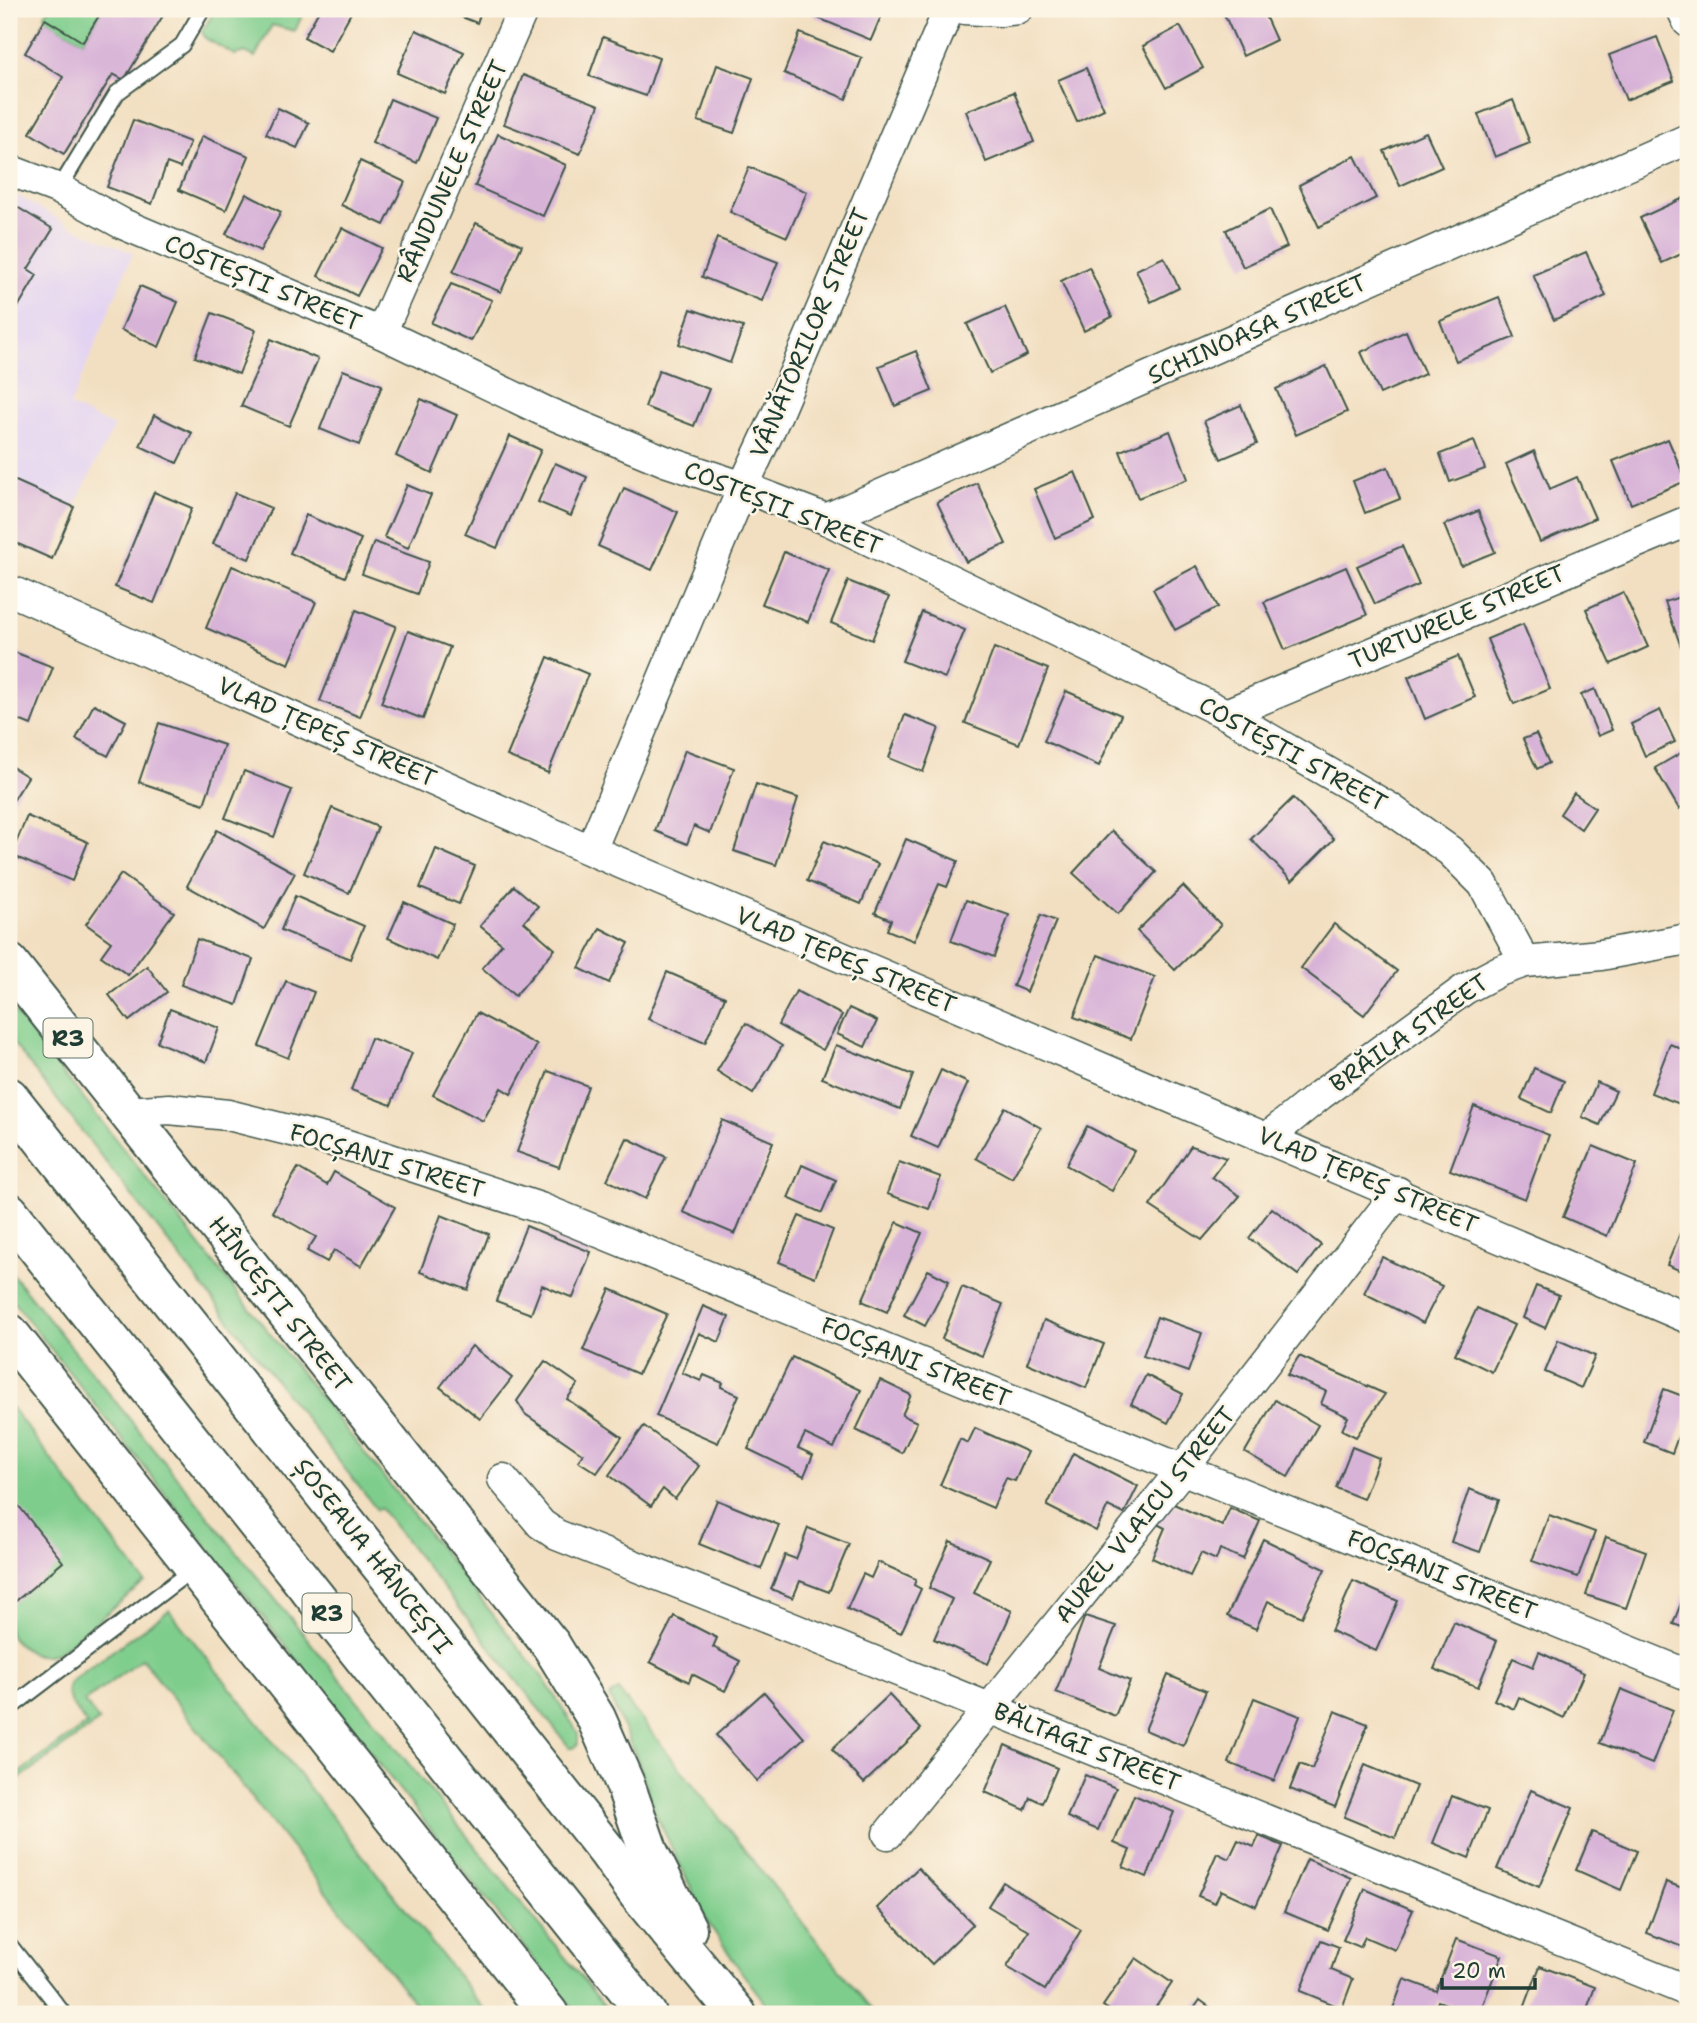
<svg xmlns="http://www.w3.org/2000/svg" width="1697" height="2023" font-family="'Shantell Sans',sans-serif">
  <style>
    .built { fill: #e3d3f2 }
    .green { fill: #7ecd8c; stroke: #4e8560; stroke-width: 2 }
    .building { fill: #d8b3d8 }
    .lines { fill: none; stroke-linecap: round; stroke-linejoin: round }
    .service-casing { stroke: #3f5549; stroke-width: 18 }
    .minor-casing { stroke: #3f5549; stroke-width: 33 }
    .primary-casing { stroke: #3f5549; stroke-width: 42 }
    .trunk-casing { stroke: #3f5549; stroke-width: 42 }
    .service { stroke: #fff; stroke-width: 14 }
    .minor { stroke: #fff; stroke-width: 30 }
    .primary { stroke: #fff; stroke-width: 38 }
    .trunk { stroke: #fff; stroke-width: 38 }
    .labels { text-anchor: middle; stroke-width: 5; stroke-linejoin: round; paint-order: stroke }
    .shield { fill: #fcf5e5; stroke: #617469; stroke-width: 2 }
    .shield-label { font-size: 23px; font-weight: bold; fill: #1f3d34 }
    .street-label { font-size: 24px; fill: #1f3d34; stroke: #fcf5e5 }
  </style>
  <rect width="100%" height="100%" fill="#fcf5e5"/>
  <filter id="ink" filterUnits="userSpaceOnUse"><feTurbulence type="fractalNoise" baseFrequency=".0143" numOctaves="2"/><feDisplacementMap in="SourceGraphic" scale="14" xChannelSelector="R" yChannelSelector="G"/><feConvolveMatrix kernelMatrix="1 2 1 2 8 2 1 2 1" color-interpolation-filters="sRGB"/></filter>
  <filter id="wash" filterUnits="userSpaceOnUse"><feTurbulence type="fractalNoise" baseFrequency=".00686" numOctaves="4" result="noise"/><feDisplacementMap in="SourceGraphic" scale="28" xChannelSelector="R" yChannelSelector="G"/><feGaussianBlur stdDeviation="1.57" result="paint"/><feColorMatrix in="noise" values="0 0 0 0 0 0 0 0 0 0 0 0 0 0 0 0 0 1.4 0 .05"/><feComposite in="paint" operator="in"/></filter>
  <g filter="url(#wash)">
    <rect width="100%" height="100%" fill="#f2dfc1"/>
    <polygon class="built" points="9,191 71,226 133,253 70,406 114,427 74,507 52,559 9,540"/>
    <g class="green">
      <polygon points="49,9 103,9 83,42 45,19 45,14"/>
      <polygon points="216,9 305,9 295,31 272,25 255,57 245,52 235,55 205,38 202,31"/>
      <polygon points="9,1005 544,1679 575,1728 578,1733 578,1744 574,1748 570,1748 380,1508 377,1510 9,1038"/>
      <polygon points="9,1270 611,2014 577,2014 9,1296"/>
      <path d="M9 1404 145 1582 59 1652C36 1661 23 1651 9 1634V1602L11 1605Z"/>
      <path d="M169 1610 488 2014H423L142 1659 84 1702 99 1721 9 1786V1780L87 1724C79 1712 61 1697 70 1682Z"/>
      <polygon points="618,1690 875,2014 774,2014 743,1974 707,1921 657,1817 638,1760 609,1696"/>
    </g>
    <g id="blocks">
      <g class="building">
        <polygon points="103,9 167,9 124,80 113,74 64,154 30,133 63,77 25,53 45,19 83,42"/>
        <polygon points="320,9 353,9 330,51 304,37"/>
        <polygon points="441,9 482,9 477,23"/>
        <polygon points="817,9 884,9 871,40 813,16"/>
        <polygon points="1235,9 1262,9 1276,40 1243,56 1224,14"/>
        <polygon points="1180,26 1203,68 1166,88 1143,46"/>
        <polygon points="416,30 464,52 445,94 397,73"/>
        <polygon points="800,33 862,58 846,99 784,73"/>
        <polygon points="603,37 659,58 646,96 589,76"/>
        <polygon points="1657,37 1674,81 1626,100 1609,55"/>
        <polygon points="717,65 753,78 734,133 698,121"/>
        <polygon points="1086,68 1104,109 1077,122 1058,80"/>
        <polygon points="523,75 599,105 580,154 504,124"/>
        <polygon points="1014,92 1034,142 986,162 966,111"/>
        <polygon points="390,99 436,118 417,163 372,143"/>
        <polygon points="1513,100 1530,143 1495,157 1478,114"/>
        <polygon points="278,108 309,123 297,148 266,134"/>
        <polygon points="133,120 190,142 180,168 167,163 152,204 107,187"/>
        <polygon points="1426,132 1442,167 1400,186 1384,151"/>
        <polygon points="498,134 566,165 543,216 475,186"/>
        <polygon points="202,136 249,156 226,210 179,190"/>
        <polygon points="1355,156 1376,198 1319,227 1299,185"/>
        <polygon points="360,161 405,182 384,225 341,205"/>
        <polygon points="749,167 807,192 787,237 730,212"/>
        <polygon points="246,194 281,212 260,251 226,234"/>
        <polygon points="1688,196 1688,251 1662,263 1640,218"/>
        <polygon points="9,202 53,229 28,269 37,275 9,322"/>
        <polygon points="1270,209 1287,247 1243,267 1226,230"/>
        <polygon points="476,223 522,245 501,292 453,272"/>
        <polygon points="342,228 382,248 357,296 318,276"/>
        <polygon points="717,238 778,262 762,301 702,277"/>
        <polygon points="1586,252 1606,296 1554,320 1533,275"/>
        <polygon points="1164,257 1179,288 1151,302 1136,270"/>
        <polygon points="1089,267 1112,317 1084,331 1061,281"/>
        <polygon points="451,284 492,300 471,341 431,323"/>
        <polygon points="140,286 178,302 159,347 121,330"/>
        <polygon points="1499,297 1515,337 1456,361 1440,321"/>
        <polygon points="1005,307 1027,355 990,373 967,324"/>
        <polygon points="691,309 743,327 730,363 679,344"/>
        <polygon points="212,313 256,330 239,374 195,357"/>
        <polygon points="1406,331 1425,374 1380,394 1361,352"/>
        <polygon points="271,339 318,359 289,426 241,406"/>
        <polygon points="916,351 932,391 895,406 879,366"/>
        <polygon points="1326,366 1347,412 1296,435 1276,389"/>
        <polygon points="343,370 382,385 359,445 320,429"/>
        <polygon points="659,370 709,389 694,426 645,407"/>
        <polygon points="421,399 457,415 432,473 396,456"/>
        <polygon points="1241,405 1257,444 1221,459 1204,421"/>
        <polygon points="154,415 192,433 177,463 140,446"/>
        <polygon points="1170,431 1188,479 1138,498 1120,451"/>
        <polygon points="510,436 541,450 497,548 465,534"/>
        <polygon points="1668,439 1686,481 1631,504 1613,461"/>
        <polygon points="1474,441 1485,469 1450,482 1440,454"/>
        <polygon points="1534,451 1550,489 1577,477 1595,518 1540,542 1506,464"/>
        <polygon points="555,463 587,477 571,516 538,502"/>
        <polygon points="1388,467 1400,499 1365,513 1353,481"/>
        <polygon points="1075,472 1095,520 1055,538 1034,489"/>
        <polygon points="9,478 74,507 52,559 9,540"/>
        <polygon points="977,483 1006,544 966,562 937,502"/>
        <polygon points="407,485 431,495 408,548 384,537"/>
        <polygon points="624,488 678,512 652,570 598,546"/>
        <polygon points="154,492 192,508 154,603 115,587"/>
        <polygon points="235,493 271,508 249,559 213,544"/>
        <polygon points="1478,511 1495,552 1461,566 1444,525"/>
        <polygon points="306,515 361,539 345,577 290,553"/>
        <polygon points="374,542 429,562 417,594 362,574"/>
        <polygon points="1402,546 1419,585 1375,604 1357,566"/>
        <polygon points="784,552 829,570 808,622 762,604"/>
        <polygon points="232,566 316,602 289,664 206,628"/>
        <polygon points="1197,566 1218,607 1175,630 1153,589"/>
        <polygon points="1346,567 1367,615 1285,650 1264,602"/>
        <polygon points="848,581 889,597 872,640 831,623"/>
        <polygon points="1623,592 1648,647 1611,664 1586,609"/>
        <polygon points="1688,594 1688,657 1685,658 1665,602"/>
        <polygon points="356,610 396,626 360,717 320,701"/>
        <polygon points="922,612 965,630 945,678 902,661"/>
        <polygon points="1523,624 1550,689 1514,704 1487,639"/>
        <polygon points="408,631 450,647 423,719 381,703"/>
        <polygon points="994,648 1048,669 1019,744 965,723"/>
        <polygon points="9,650 53,667 31,725 9,716"/>
        <polygon points="1458,656 1475,697 1425,719 1408,677"/>
        <polygon points="548,657 588,674 548,773 507,756"/>
        <polygon points="1595,689 1612,730 1598,736 1581,695"/>
        <polygon points="1066,691 1121,715 1099,766 1044,741"/>
        <polygon points="94,704 126,721 108,756 76,739"/>
        <polygon points="1660,710 1675,742 1645,756 1631,724"/>
        <polygon points="905,715 939,728 923,772 889,758"/>
        <polygon points="159,723 224,745 204,804 139,782"/>
        <polygon points="1536,734 1549,763 1537,769 1523,739"/>
        <polygon points="1688,749 1688,803 1679,809 1655,768"/>
        <polygon points="685,750 734,768 710,833 694,826 687,844 655,831"/>
        <polygon points="9,765 28,777 9,807"/>
        <polygon points="244,771 292,790 274,837 225,818"/>
        <polygon points="756,784 798,798 776,865 734,851"/>
        <polygon points="1574,793 1595,808 1581,829 1560,814"/>
        <polygon points="1293,798 1334,839 1292,881 1251,839"/>
        <polygon points="332,808 378,827 349,893 304,873"/>
        <polygon points="27,816 88,842 72,881 11,855"/>
        <polygon points="217,830 295,873 264,929 187,886"/>
        <polygon points="1112,831 1156,872 1118,914 1073,873"/>
        <polygon points="906,839 958,861 947,887 939,884 914,941 887,930 891,920 875,913"/>
        <polygon points="824,841 878,864 861,904 807,881"/>
        <polygon points="436,849 475,866 459,904 420,888"/>
        <polygon points="121,874 174,912 128,975 101,956 111,942 86,924"/>
        <polygon points="514,886 538,906 524,922 555,949 515,996 482,968 502,944 480,926"/>
        <polygon points="1183,886 1221,925 1175,970 1137,931"/>
        <polygon points="295,896 364,926 350,959 281,930"/>
        <polygon points="966,900 1009,915 994,957 951,941"/>
        <polygon points="404,902 453,924 437,960 388,938"/>
        <polygon points="1041,915 1056,921 1027,992 1013,986"/>
        <polygon points="1334,924 1397,971 1364,1015 1301,968"/>
        <polygon points="600,928 629,943 609,983 579,968"/>
        <polygon points="197,939 253,959 237,1005 181,985"/>
        <polygon points="1098,955 1155,977 1131,1039 1074,1017"/>
        <polygon points="147,966 167,992 129,1021 109,995"/>
        <polygon points="667,972 725,997 705,1043 648,1019"/>
        <polygon points="286,981 314,992 288,1058 259,1046"/>
        <polygon points="796,991 842,1015 823,1050 778,1025"/>
        <polygon points="849,1008 877,1021 865,1047 837,1034"/>
        <polygon points="170,1009 219,1028 206,1062 157,1042"/>
        <polygon points="477,1013 537,1045 511,1094 501,1088 483,1121 433,1095"/>
        <polygon points="746,1023 782,1046 753,1094 717,1071"/>
        <polygon points="371,1038 412,1053 391,1105 351,1090"/>
        <polygon points="1670,1044 1688,1052 1688,1107 1651,1093"/>
        <polygon points="836,1045 913,1075 900,1109 822,1078"/>
        <polygon points="1534,1068 1564,1081 1551,1113 1521,1099"/>
        <polygon points="941,1070 968,1083 938,1148 911,1136"/>
        <polygon points="548,1071 588,1086 559,1167 517,1152"/>
        <polygon points="1597,1082 1616,1091 1600,1125 1582,1117"/>
        <polygon points="1474,1106 1549,1135 1525,1199 1450,1170"/>
        <polygon points="1005,1107 1041,1128 1012,1178 976,1158"/>
        <polygon points="722,1120 773,1142 735,1234 683,1212"/>
        <polygon points="1087,1126 1134,1151 1112,1191 1066,1165"/>
        <polygon points="627,1138 666,1157 645,1199 607,1180"/>
        <polygon points="1191,1146 1226,1158 1212,1177 1240,1196 1202,1240 1150,1206"/>
        <polygon points="1593,1146 1637,1164 1607,1236 1563,1217"/>
        <polygon points="899,1162 941,1177 929,1209 887,1194"/>
        <polygon points="802,1165 836,1180 822,1213 788,1198"/>
        <polygon points="298,1168 327,1185 334,1172 395,1207 361,1266 334,1250 327,1262 307,1251 316,1237 272,1212"/>
        <polygon points="1272,1208 1321,1245 1298,1275 1249,1238"/>
        <polygon points="1688,1214 1688,1274 1667,1265"/>
        <polygon points="441,1215 489,1234 468,1290 420,1272"/>
        <polygon points="799,1216 833,1230 815,1277 779,1262"/>
        <polygon points="897,1222 922,1233 887,1312 862,1301"/>
        <polygon points="526,1226 591,1252 573,1298 542,1285 531,1314 496,1301"/>
        <polygon points="1382,1257 1442,1286 1423,1323 1364,1293"/>
        <polygon points="928,1270 949,1281 925,1326 904,1315"/>
        <polygon points="1536,1286 1559,1295 1545,1328 1523,1318"/>
        <polygon points="962,1287 1003,1304 982,1356 942,1339"/>
        <polygon points="610,1289 667,1314 638,1374 583,1350"/>
        <polygon points="703,1306 729,1317 719,1342 699,1333 682,1373 701,1381 704,1375 723,1383 721,1387 739,1395 718,1443 656,1416"/>
        <polygon points="1477,1308 1514,1325 1492,1372 1455,1354"/>
        <polygon points="1157,1317 1202,1333 1188,1372 1143,1356"/>
        <polygon points="1044,1320 1104,1344 1086,1388 1027,1363"/>
        <polygon points="1558,1340 1595,1356 1581,1388 1545,1372"/>
        <polygon points="472,1346 512,1378 480,1419 440,1387"/>
        <polygon points="1299,1356 1385,1394 1356,1437 1342,1430 1348,1417 1321,1404 1326,1391 1287,1375"/>
        <polygon points="792,1357 861,1390 834,1448 805,1434 798,1448 813,1455 804,1476 748,1449"/>
        <polygon points="545,1361 578,1384 567,1399 622,1437 597,1473 578,1461 583,1454 525,1414 517,1401"/>
        <polygon points="1146,1375 1183,1394 1168,1423 1131,1404"/>
        <polygon points="880,1380 911,1395 902,1415 917,1422 902,1453 856,1430"/>
        <polygon points="1664,1389 1688,1398 1688,1410 1672,1453 1644,1442"/>
        <polygon points="1275,1400 1318,1425 1288,1477 1245,1452"/>
        <polygon points="644,1426 699,1466 675,1499 663,1489 651,1506 609,1475"/>
        <polygon points="975,1428 1028,1452 1015,1481 1006,1478 993,1508 940,1485 960,1439 968,1443"/>
        <polygon points="1352,1447 1379,1458 1363,1499 1336,1488"/>
        <polygon points="1073,1453 1138,1486 1124,1514 1108,1506 1096,1531 1047,1506"/>
        <polygon points="1469,1489 1499,1500 1480,1552 1451,1542"/>
        <polygon points="11,1496 63,1562 11,1605 9,1602 9,1498"/>
        <polygon points="717,1500 779,1525 761,1569 699,1544"/>
        <polygon points="1165,1500 1222,1526 1230,1508 1260,1521 1243,1559 1220,1549 1216,1560 1201,1553 1190,1576 1152,1558 1165,1528 1155,1523"/>
        <polygon points="1549,1515 1595,1532 1578,1577 1532,1561"/>
        <polygon points="808,1528 849,1544 829,1592 800,1581 793,1598 771,1589 785,1555 796,1559"/>
        <polygon points="1606,1537 1646,1551 1626,1608 1586,1595"/>
        <polygon points="1263,1539 1325,1569 1302,1617 1268,1601 1256,1629 1227,1616"/>
        <polygon points="950,1541 990,1559 974,1593 1012,1611 988,1664 934,1639 952,1599 929,1588"/>
        <polygon points="878,1562 916,1579 914,1585 921,1589 901,1633 847,1609 863,1574 871,1578"/>
        <polygon points="1353,1581 1398,1601 1376,1651 1331,1631"/>
        <polygon points="1688,1585 1688,1629 1673,1624"/>
        <polygon points="674,1616 717,1638 713,1647 740,1661 725,1691 692,1674 689,1682 650,1662"/>
        <polygon points="1085,1616 1116,1626 1099,1668 1130,1681 1115,1716 1056,1692"/>
        <polygon points="1454,1622 1497,1641 1478,1687 1434,1669"/>
        <polygon points="1539,1652 1584,1673 1564,1718 1519,1697 1514,1709 1494,1700 1513,1658 1533,1667"/>
        <polygon points="1168,1675 1206,1691 1183,1746 1145,1730"/>
        <polygon points="1621,1689 1673,1710 1652,1764 1600,1743"/>
        <polygon points="764,1692 804,1738 757,1781 716,1735"/>
        <polygon points="889,1695 921,1729 864,1783 832,1749"/>
        <polygon points="1254,1698 1300,1716 1274,1781 1229,1763"/>
        <polygon points="1335,1711 1368,1724 1335,1807 1290,1789 1300,1764 1312,1769"/>
        <polygon points="1005,1745 1057,1768 1042,1803 1030,1797 1025,1810 985,1792"/>
        <polygon points="1365,1765 1416,1786 1395,1838 1344,1817"/>
        <polygon points="1085,1775 1116,1788 1098,1830 1067,1817"/>
        <polygon points="1531,1790 1573,1808 1539,1887 1497,1869"/>
        <polygon points="1134,1795 1174,1812 1147,1877 1123,1867 1130,1850 1114,1843"/>
        <polygon points="1452,1796 1488,1810 1469,1858 1433,1843"/>
        <polygon points="1592,1832 1637,1851 1621,1890 1576,1870"/>
        <polygon points="1259,1836 1283,1846 1256,1906 1221,1890 1215,1903 1198,1896 1217,1853 1229,1859 1238,1840 1254,1847"/>
        <polygon points="1307,1859 1351,1878 1328,1930 1284,1912"/>
        <polygon points="918,1868 973,1924 932,1964 877,1908"/>
        <polygon points="1003,1882 1081,1930 1045,1990 1007,1967 1029,1931 988,1906"/>
        <polygon points="1666,1882 1688,1890 1688,1942 1686,1948 1647,1933"/>
        <polygon points="1365,1889 1413,1910 1395,1950 1365,1937 1360,1947 1343,1940"/>
        <polygon points="1456,1939 1502,1956 1479,2014 1473,2014 1438,2001 1433,2014 1391,2014 1404,1979 1436,1991"/>
        <polygon points="1321,1940 1339,1947 1331,1970 1353,1979 1342,2008 1300,1991"/>
        <polygon points="1136,1958 1172,1983 1151,2014 1115,2014 1103,2006"/>
        <polygon points="1540,1966 1595,1987 1585,2014 1522,2014"/>
        <polygon points="1200,2000 1219,2014 1190,2014"/>
      </g>
    </g>
  </g>
  <g filter="url(#ink)">
    <use href="#blocks" fill-opacity="0" stroke="#3f5549" stroke-width="2"/>
    <g class="lines">
      <g class="service-casing">
        <g id="service">
          <polyline points="59,189 117,93 182,45 203,9"/>
          <polyline points="9,1709 193,1569"/>
          <polyline points="9,1944 64,2014"/>
        </g>
      </g>
      <g class="minor-casing">
        <g id="minor">
          <polyline points="964,9 1000,11 1018,9"/>
          <polyline points="1682,9 1688,22"/>
          <polyline points="9,170 59,189 123,224 381,333 544,411 665,461 743,487 826,519 1226,714 1388,807 1450,851 1483,884 1525,962"/>
          <polyline points="381,333 523,9"/>
          <polyline points="826,519 1688,139"/>
          <path d="M9 590C205 677 400 767 597 853 960 1010 1325 1161 1688 1318"/>
          <polyline points="1226,714 1688,521"/>
          <polyline points="591,850 743,487 777,414 949,9"/>
          <polyline points="128,1112 169,1109 228,1115 344,1144 540,1208 1688,1675"/>
          <polyline points="1268,1137 1320,1095 1465,989 1499,971 1525,962 1601,955 1688,939"/>
          <polyline points="503,1479 541,1524 557,1535 787,1626 1688,1991"/>
          <polyline points="888,1834 1182,1470 1398,1192"/>
        </g>
      </g>
      <g class="primary-casing">
        <g id="primary">
          <polyline points="9,963 551,1645"/>
          <polyline points="9,1333 549,2014"/>
        </g>
      </g>
      <g class="trunk-casing">
        <g id="trunk">
          <polyline points="9,1097 607,1851 638,1894 737,2014"/>
          <polyline points="9,1212 647,2014"/>
          <polyline points="551,1645 596,1718 625,1784 649,1853 687,1929"/>
        </g>
      </g>
      <use href="#service" class="service"/>
      <use href="#minor" class="minor"/>
      <use href="#primary" class="primary"/>
      <use href="#trunk" class="trunk"/>
    </g>
  </g>
  <g class="labels">
    <g class="shield">
      <rect x="43.5" y="1018.5" width="49" height="39" rx="5"/>
      <rect x="302.5" y="1593.5" width="49" height="39" rx="5"/>
    </g>
    <g class="shield-label">
      <text x="68" y="1046">R3</text>
      <text x="327" y="1621">R3</text>
    </g>
    <g class="street-label">
      <text transform="translate(452 171) rotate(-66)" y="8">RÂNDUNELE STREET</text>
      <text transform="translate(263 283) rotate(23)" y="8">COSTEȘTI STREET</text>
      <text transform="translate(1257 329) rotate(-24)" y="8">SCHINOASA STREET</text>
      <text transform="translate(810 333) rotate(-67)" y="8">VÂNĂTORILOR STREET</text>
      <text transform="translate(783 508) rotate(22)" y="8">COSTEȘTI STREET</text>
      <text transform="translate(1457 617) rotate(-23)" y="8">TURTURELE STREET</text>
      <text transform="translate(327 732) rotate(24)" y="8">VLAD ȚEPEȘ STREET</text>
      <text transform="translate(1293 754) rotate(29)" y="8">COSTEȘTI STREET</text>
      <text transform="translate(846 960) rotate(23)" y="8">VLAD ȚEPEȘ STREET</text>
      <text transform="translate(1409 1033) rotate(-35)" y="8">BRĂILA STREET</text>
      <text transform="translate(387 1161) rotate(17)" y="8">FOCȘANI STREET</text>
      <text transform="translate(1368 1180) rotate(23)" y="8">VLAD ȚEPEȘ STREET</text>
      <text transform="translate(280 1304) rotate(52)" y="8">HÎNCEȘTI STREET</text>
      <text transform="translate(916 1362) rotate(22)" y="8">FOCȘANI STREET</text>
      <text transform="translate(1145 1515) rotate(-51)" y="8">AUREL VLAICU STREET</text>
      <text transform="translate(373 1556) rotate(52)" y="8">ȘOSEAUA HÂNCEȘTI</text>
      <text transform="translate(1442 1575) rotate(22)" y="8">FOCȘANI STREET</text>
      <text transform="translate(1087 1747) rotate(22)" y="8">BĂLTAGI STREET</text>
    </g>
  </g>
  <rect width="1697" height="2023" fill="none" stroke="#fcf5e5" stroke-width="35"/>
  <path d="M1442 1978v10h93v-10" fill="none" stroke="#1f3d34" stroke-width="3.5"/>
  <text x="1452" y="1978" font-size="21" fill="#1f3d34" stroke="#fcf5e5" stroke-width="5" paint-order="stroke">20 m</text>
</svg>
